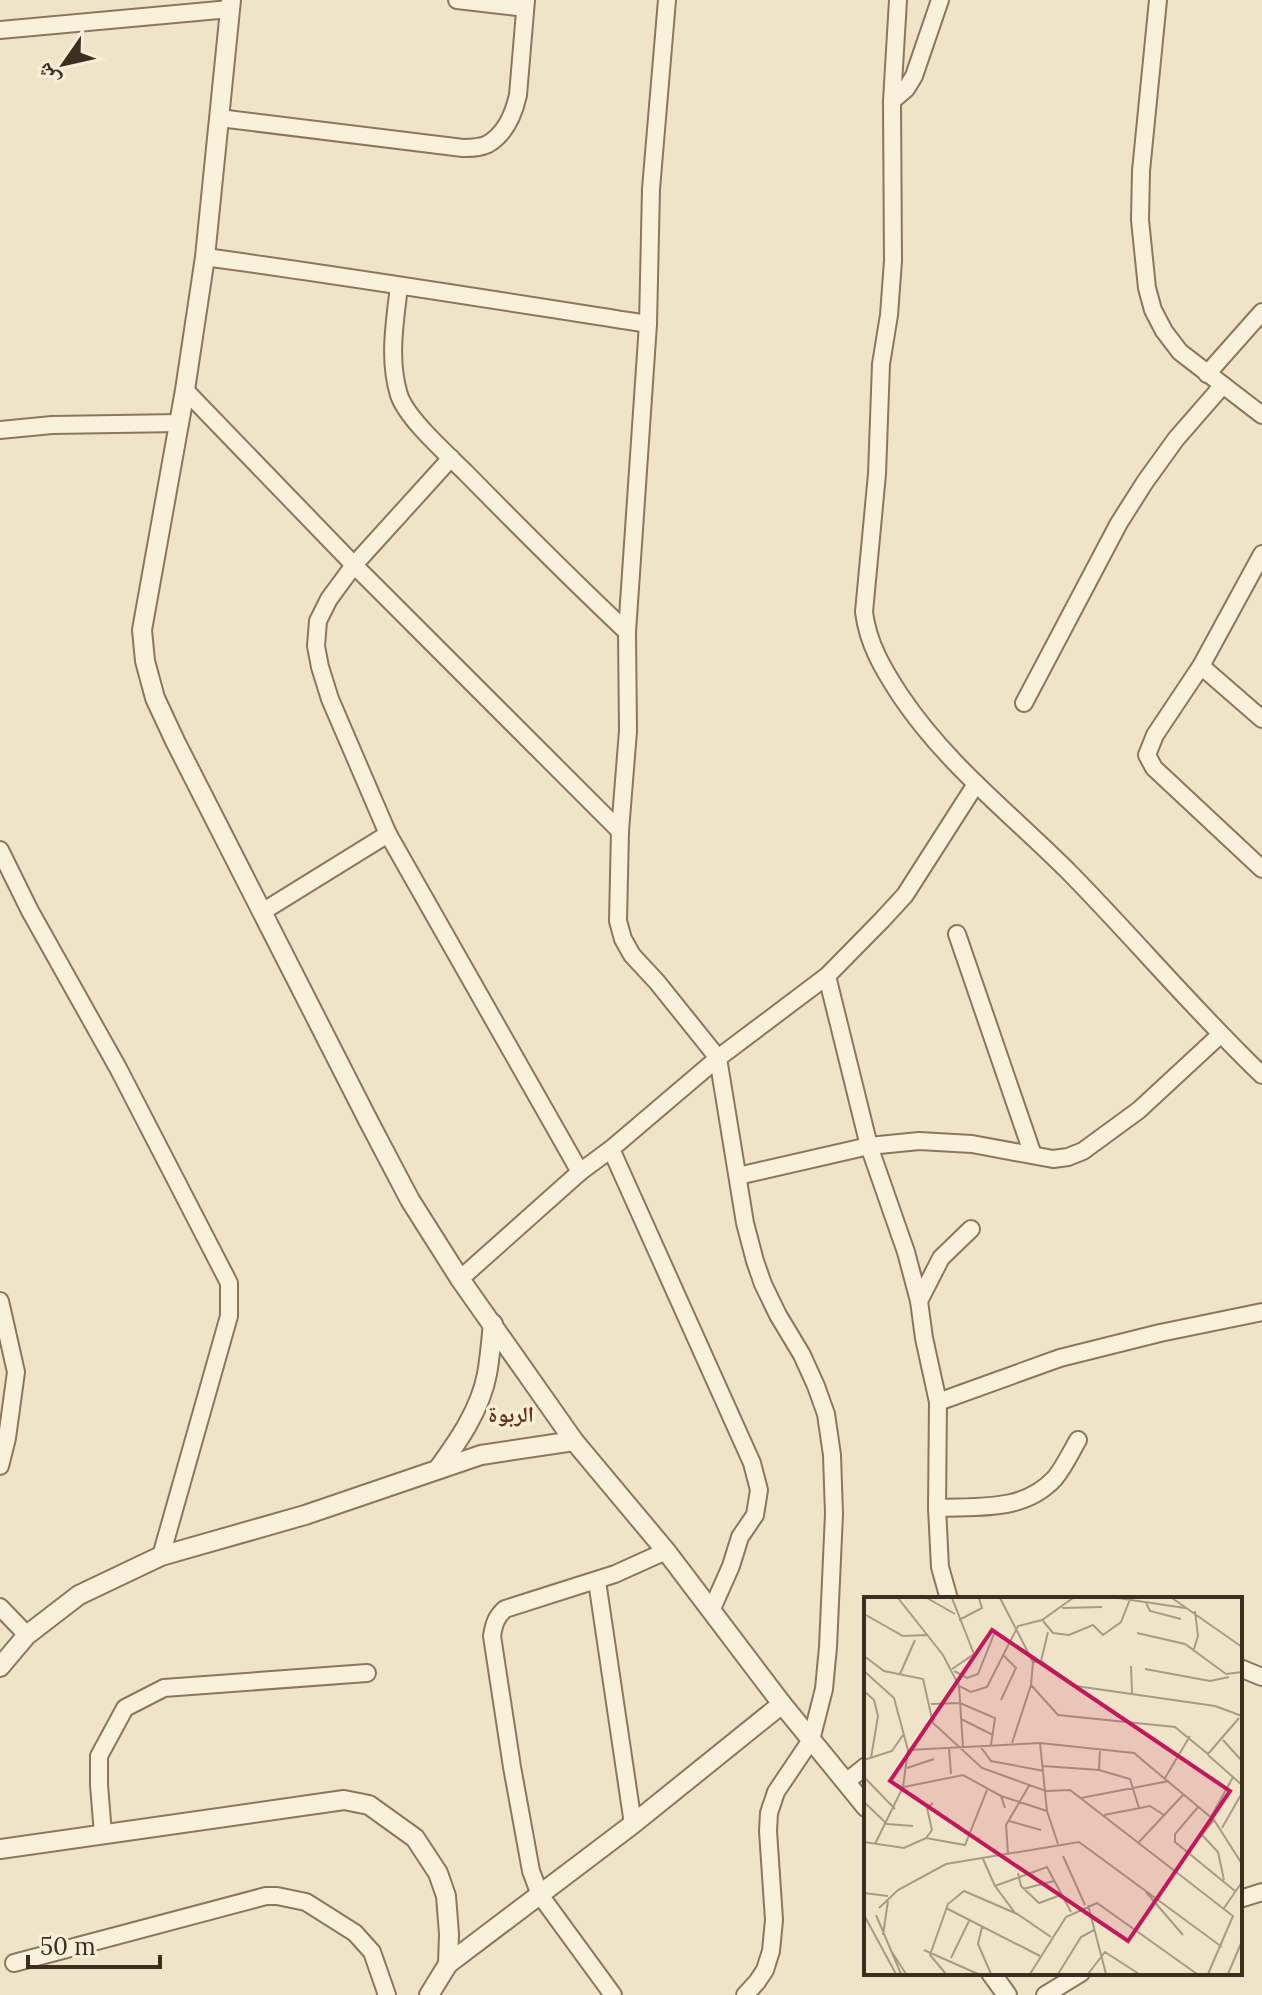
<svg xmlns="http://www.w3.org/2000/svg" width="1262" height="1995" font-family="Lora,'Noto Naskh Arabic',serif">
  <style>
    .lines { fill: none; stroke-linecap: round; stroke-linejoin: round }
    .minor-casing { stroke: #8d765c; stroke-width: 20 }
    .tertiary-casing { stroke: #8d765c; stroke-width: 22 }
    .minor { stroke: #faf1dc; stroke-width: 16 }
    .tertiary { stroke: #faf1dc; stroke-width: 18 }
    .labels { text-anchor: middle; stroke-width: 7; stroke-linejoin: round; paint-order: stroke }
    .neighbourhood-label { font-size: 22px; font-weight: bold; fill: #6b2e1e; stroke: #f7eed8 }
    .inset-road { fill: none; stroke: #a89b85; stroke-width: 2 }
    .view { fill: #c2185b; fill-opacity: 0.15; stroke: #c2185b; stroke-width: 4 }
    .inset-edge { fill: none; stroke: #3d2e20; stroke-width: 4 }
  </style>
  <rect width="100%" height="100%" fill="#f0e4c8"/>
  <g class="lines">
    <g class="minor-casing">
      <g id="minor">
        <polyline points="457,0 525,8"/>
        <polyline points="667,0 651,189 648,324 627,632 628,731 620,831 618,921 623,939 632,955 657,982 718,1058 745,1223 755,1261 763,1284 778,1315 802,1355 816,1386 826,1414 832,1455 834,1514 828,1647 824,1689 811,1740 776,1792 769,1813 768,1831 774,1920 771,1951 765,1970 757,1982 745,1995"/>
        <path d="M898 0 892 101 893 261 889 315 881 364 877 474 864 612C868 644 883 669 900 695 946 764 1010 813 1068 871 1134 938 1194 1010 1262 1075"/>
        <polyline points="1158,0 1141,171 1140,220 1147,288 1153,310 1164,331 1180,352 1262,415"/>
        <polyline points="0,30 230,9"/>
        <polyline points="892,101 906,89 914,76 940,0"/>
        <path d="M219 118 463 148C471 148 480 148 488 144 505 134 514 113 518 95L526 0"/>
        <path d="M205 257C353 277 500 301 648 324"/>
        <path d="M399 286C395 322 388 359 399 395 407 419 447 454 466 473 519 527 572 580 627 632"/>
        <polyline points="1207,374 1262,312"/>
        <polyline points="185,390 354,565 620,831"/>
        <polyline points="0,430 52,425 180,423"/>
        <polyline points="1262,554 1201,666 1155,735 1147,755 1154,768 1262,869"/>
        <polyline points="1201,666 1262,719"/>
        <polyline points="1024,703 1119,523 1145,482 1176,439 1223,385"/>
        <polyline points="388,834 580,1172"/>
        <polyline points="0,850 30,911 118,1068 229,1283 229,1316 161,1556"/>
        <polyline points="262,912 388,834 330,699 320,667 316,646 318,621 329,599 354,565 451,458"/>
        <polyline points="957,934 1033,1155"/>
        <polyline points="827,976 869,1146 906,1252 919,1301"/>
        <polyline points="611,1149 752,1463 759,1490 755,1515 740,1537 731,1566 711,1611"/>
        <polyline points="738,1176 869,1146 919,1141 972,1144 1053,1159 1068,1157 1083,1151 1139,1110 1220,1035"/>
        <polyline points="460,1279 580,1172 611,1149 718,1058 827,976 882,920 905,895 976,784"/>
        <polyline points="0,1301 16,1372 7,1438 0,1466"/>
        <polyline points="938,1402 1060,1358 1160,1333 1262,1312"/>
        <path d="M937 1508C979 1506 1024 1512 1055 1478 1064 1467 1071 1452 1078 1440"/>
        <polyline points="597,1581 633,1824"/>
        <polyline points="949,1599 940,1567 937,1508 938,1402 924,1338 919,1301 941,1258 971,1229"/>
        <polyline points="0,1607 27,1635"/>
        <polyline points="1240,1668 1262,1677"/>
        <polyline points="846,1782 866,1766"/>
        <polyline points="103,1834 99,1785 99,1756 125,1708 164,1688 367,1673"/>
        <polyline points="1240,1899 1262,1892"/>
        <polyline points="14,1963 266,1896 277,1896 306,1902 355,1933 372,1952 387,1995"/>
        <path d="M613 1995 540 1895 531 1871 512 1767 492 1636C494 1624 496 1617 505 1609L615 1574 666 1551"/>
        <polyline points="1045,1995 1081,1973"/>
      </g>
    </g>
    <g class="tertiary-casing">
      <g id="tertiary">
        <polyline points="231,0 205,257 185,390 142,630 145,661 155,698 175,741 369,1122 410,1200 460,1279 574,1441 666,1551 782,1704 866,1807"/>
        <path d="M438 1469C459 1440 480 1410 487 1374 490 1358 491 1341 493 1324"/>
        <polyline points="0,1667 27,1635 79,1595 161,1556 305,1515 481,1455 574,1441"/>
        <polyline points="0,1849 344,1800 369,1805 415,1838 438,1873 446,1896 449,1934 448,1964 429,1995"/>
        <polyline points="448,1964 633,1824 782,1704"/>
        <polyline points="991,1973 1007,1995"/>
      </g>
    </g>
    <use href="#minor" class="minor"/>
    <use href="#tertiary" class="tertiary"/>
  </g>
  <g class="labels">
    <g class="neighbourhood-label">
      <text x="511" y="1422">الربوة</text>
    </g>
  </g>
  <g transform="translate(864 1597)">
    <rect width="378" height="378" fill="#f0e4c8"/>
    <path class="inset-road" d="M34 1 79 58 95 89 107 95 123 90 154 29 178 23 209 1M63 1 91 17M88 1 110 57 88 72M136 1 169 65 167 88 148 146M254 1 321 11M308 1 378 50M282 6 286 14 317 22M198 11 238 10M0 17 39 39 64 38M95 23 118 11 115 1M179 24 189 36 205 38 229 28 239 38 257 25 266 2M273 36 321 47 362 77 378 75M330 52 334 39 331 14M0 59 20 74 59 82 69 126 118 171 182 194 206 193 369 319 344 377M177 64 184 35M169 65 177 64 212 89 351 109 378 119M267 69 268 96M281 72 346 84 365 80M0 74 30 101 44 153 39 190 11 247M90 74 103 81 114 77 130 37M36 77 51 43M167 88 194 118 311 130 344 157 375 121M95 89 99 150M0 94 10 103 14 119 7 161M137 103 152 71 139 58M67 107 96 106 131 121 127 148M97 122 129 138M359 143 378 164M176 146 183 214 194 247M116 149 127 164 180 174M85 151 87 177M236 152 235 173 266 182 275 211M44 153 176 146 270 156 350 223 378 267M344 158 378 188M0 163 28 154 39 138M179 169 235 173M43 171 70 162M1 181 31 212M301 181 326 139M40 190 99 178 137 199 141 211M137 199 183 214M217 201 305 184M0 205 23 227 49 229M334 210 311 237V245L371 294M240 218 286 209 300 218M347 220 369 180M145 224 177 233M358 231 378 196M338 238 354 255 360 283M62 241 68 233 63 211 69 206M0 245 40 251 62 241 101 248 123 193M275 245 319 198M323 255 350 223M144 256 142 228 166 187M199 259 221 308M119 262 131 289 183 270 207 315M154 276 157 289 175 306 197 298M159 292 190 284M282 295 319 338M0 296 24 299M224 308 242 377M15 311 34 293 82 267 215 245 358 350M82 311 176 359M360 311 378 285M152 316 187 340M0 318 32 377M12 318 37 377M118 330 114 347 127 377M19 338 24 304M26 352 42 377M60 353 114 377M87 361 105 324M82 377 66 358 84 307 100 294 151 316 131 289M166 377 202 320 233 306 333 377M194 377 217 340 230 333M224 377 241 355 275 377M364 377 378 344"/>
    <path class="view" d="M128 33 366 194 264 344 26 184Z"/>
    <rect width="378" height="378" class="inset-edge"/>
  </g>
  <g transform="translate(64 64) rotate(236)" stroke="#f7eed8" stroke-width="6" paint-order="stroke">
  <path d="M0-6L14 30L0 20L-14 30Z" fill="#3d2e20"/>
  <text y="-12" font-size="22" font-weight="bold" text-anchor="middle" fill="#3d2e20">ش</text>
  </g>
  <path d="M28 1955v12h132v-12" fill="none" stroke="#3d2e20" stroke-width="4"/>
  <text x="40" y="1955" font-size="24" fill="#3d2e20" stroke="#f7eed8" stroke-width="6" paint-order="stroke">50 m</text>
</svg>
